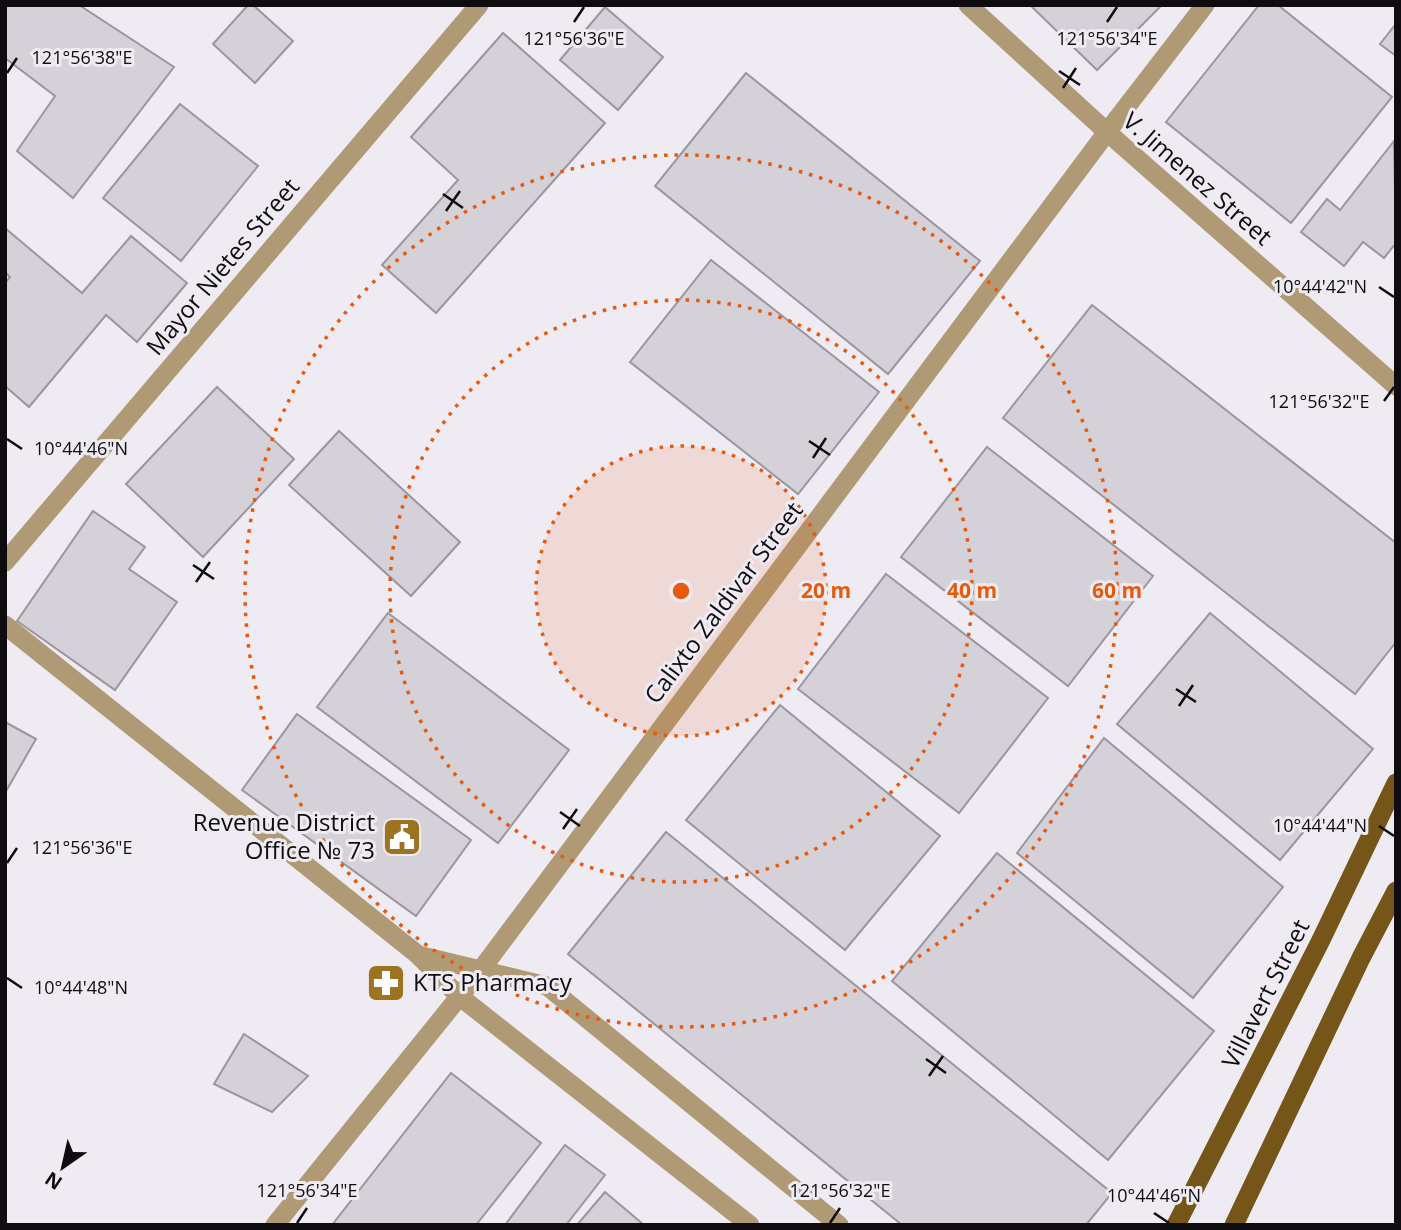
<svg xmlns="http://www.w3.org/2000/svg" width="1401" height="1230" font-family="'Open Sans',sans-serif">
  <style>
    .building { fill: #d5d1d9; stroke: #9b969e; stroke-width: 2 }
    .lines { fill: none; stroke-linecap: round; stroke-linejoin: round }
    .minor { stroke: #b09a75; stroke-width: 19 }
    .tertiary { stroke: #b09a75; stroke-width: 19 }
    .primary { stroke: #765618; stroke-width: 19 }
    .ticks { fill: none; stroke: #0e0c0f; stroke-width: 2.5 }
    .ring { fill: none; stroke: #e8590c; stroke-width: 3.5; stroke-dasharray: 3.5 7 }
    .labels { text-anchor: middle; stroke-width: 6; stroke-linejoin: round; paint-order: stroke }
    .street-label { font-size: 24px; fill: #0e0c0f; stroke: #efebf3 }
    .poi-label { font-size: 24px; fill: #0e0c0f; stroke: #efebf3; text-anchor: end }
    .ticks-label { font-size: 18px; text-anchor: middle; fill: #0e0c0f; stroke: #efebf3; stroke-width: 6; stroke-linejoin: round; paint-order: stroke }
    .centre { fill: #e8590c; stroke: #efebf3; stroke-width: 3.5 }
    .ring-label { font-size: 21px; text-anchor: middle; font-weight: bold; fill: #e8590c; stroke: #efebf3; stroke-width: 6; stroke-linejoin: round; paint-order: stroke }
  </style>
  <rect width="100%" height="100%" fill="#efebf3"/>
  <g class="building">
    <polygon points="5,5 79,5 174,67 73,198 17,151 55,96 5,58"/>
    <polygon points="248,5 253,5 293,41 255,83 213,44"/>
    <polygon points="1030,5 1162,5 1097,70"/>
    <polygon points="1259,5 1278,5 1392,97 1291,223 1166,122"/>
    <polygon points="605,7 663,57 618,110 560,60"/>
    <polygon points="1395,25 1396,25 1396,56 1380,44"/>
    <polygon points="503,33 605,123 436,313 382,265 458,180 411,137"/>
    <polygon points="746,73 980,261 888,374 655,186"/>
    <polygon points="180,104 258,166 181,261 103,198"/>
    <polygon points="1394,141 1396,243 1384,258 1363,242 1344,266 1301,232 1327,199 1340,210"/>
    <polygon points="5,228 82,293 131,236 187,283 137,342 106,315 29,407 5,386 5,283 10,277 5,272"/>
    <polygon points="711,260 879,392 798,494 630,362"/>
    <polygon points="1092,305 1396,543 1396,642 1355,694 1003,418"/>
    <polygon points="217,387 294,459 203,557 126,484"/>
    <polygon points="339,431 460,542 411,596 289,485"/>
    <polygon points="987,447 1153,576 1068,686 901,557"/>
    <polygon points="93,511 145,547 129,569 177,602 115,690 17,621"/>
    <polygon points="886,574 1048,698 959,813 798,689"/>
    <polygon points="388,613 569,750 498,843 317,707"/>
    <polygon points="1210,613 1373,749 1280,860 1117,724"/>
    <polygon points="780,705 940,836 845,950 686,820"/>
    <polygon points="297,714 471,840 416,916 242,790"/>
    <polygon points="5,722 36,739 5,793"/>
    <polygon points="1104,738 1283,887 1193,998 1017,853"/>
    <polygon points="666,832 1112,1193 1086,1225 902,1225 568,954"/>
    <polygon points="997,853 1214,1031 1108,1160 892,981"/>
    <polygon points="244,1034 308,1076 272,1112 214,1084"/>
    <polygon points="451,1073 541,1143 476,1225 332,1225"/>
    <polygon points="565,1145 605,1175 566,1225 505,1225"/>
    <polygon points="605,1192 644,1225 577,1225"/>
  </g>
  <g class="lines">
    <g class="minor">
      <polyline points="968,5 1107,132 1396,386"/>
      <polyline points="5,562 479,5"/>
      <polyline points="275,1225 480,971 1107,132 1205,5"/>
    </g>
    <g class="tertiary">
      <polyline points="5,625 417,954 459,996 750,1225"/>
      <polyline points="418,955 547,986 839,1225"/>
    </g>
    <g class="primary">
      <polyline points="1176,1225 1321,940 1396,783"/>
      <polyline points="1234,1225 1361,958 1396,891"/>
    </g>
  </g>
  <path class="ticks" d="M574 22 584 7M1107 22 1117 7M1059 71 1080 85M7 73 17 58M1063 88 1076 68M443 194 463 208M446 211 460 191M1379 287 1394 297M1384 401 1394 387M7 439 22 449M809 441 830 455M813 458 826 438M193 565 214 579M196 582 210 562M1176 689 1196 702M1179 706 1193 685M560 812 580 826M1379 826 1394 836M563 829 577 809M7 863 17 848M7 978 22 988M926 1059 946 1073M929 1076 943 1056M1154 1213 1169 1223M297 1223 307 1208M830 1223 840 1208"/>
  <circle cx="681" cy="591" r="145" fill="#e8590c" fill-opacity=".12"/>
  <g class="ring">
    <circle cx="681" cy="591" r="145"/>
    <circle cx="681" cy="591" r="291"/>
    <circle cx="681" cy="591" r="436"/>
  </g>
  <defs>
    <g id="civic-square" transform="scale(2.0125)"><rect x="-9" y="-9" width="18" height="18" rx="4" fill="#9c7321" stroke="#efebf3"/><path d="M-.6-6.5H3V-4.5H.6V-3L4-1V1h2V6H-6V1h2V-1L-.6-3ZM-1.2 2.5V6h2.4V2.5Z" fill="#fff"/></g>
    <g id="pharmacy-square" transform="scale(2.0125)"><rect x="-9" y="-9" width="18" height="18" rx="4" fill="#9c7321" stroke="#efebf3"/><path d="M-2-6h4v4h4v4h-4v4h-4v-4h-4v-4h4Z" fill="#fff"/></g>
  </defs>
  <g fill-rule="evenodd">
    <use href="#civic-square" x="402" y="837"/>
    <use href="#pharmacy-square" x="386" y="983"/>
  </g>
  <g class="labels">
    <g class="street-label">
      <text transform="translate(1197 179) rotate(41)" y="8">V. Jimenez Street</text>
      <text transform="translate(223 267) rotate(-50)" y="8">Mayor Nietes Street</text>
      <text transform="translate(724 603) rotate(-53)" y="8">Calixto Zaldivar Street</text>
      <text transform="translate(1266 994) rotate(-63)" y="8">Villavert Street</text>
    </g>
    <g class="poi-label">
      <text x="375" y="831">Revenue District<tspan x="375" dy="28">Office № 73</tspan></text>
      <text x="413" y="991" text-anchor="start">KTS Pharmacy</text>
    </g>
  </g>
  <g class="ticks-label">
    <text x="574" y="45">121°56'36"E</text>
    <text x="1107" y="45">121°56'34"E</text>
    <text x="82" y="64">121°56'38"E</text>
    <text x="1320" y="293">10°44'42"N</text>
    <text x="1319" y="408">121°56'32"E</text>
    <text x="81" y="455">10°44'46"N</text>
    <text x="1320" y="832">10°44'44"N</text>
    <text x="82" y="854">121°56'36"E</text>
    <text x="81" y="994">10°44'48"N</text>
    <text x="307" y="1197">121°56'34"E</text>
    <text x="840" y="1197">121°56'32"E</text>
    <text x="1154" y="1202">10°44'46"N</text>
  </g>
  <circle cx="681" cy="591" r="10" class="centre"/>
  <g class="ring-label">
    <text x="826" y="598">20 m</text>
    <text x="972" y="598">40 m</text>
    <text x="1117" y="598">60 m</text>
  </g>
  <rect width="1401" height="1230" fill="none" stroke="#0e0c0f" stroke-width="14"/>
  <g transform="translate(63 1167) rotate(214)" stroke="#efebf3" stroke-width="5" paint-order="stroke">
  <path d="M0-5L12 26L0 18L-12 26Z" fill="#0e0c0f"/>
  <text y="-10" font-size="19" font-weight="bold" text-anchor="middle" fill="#0e0c0f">N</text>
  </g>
</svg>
